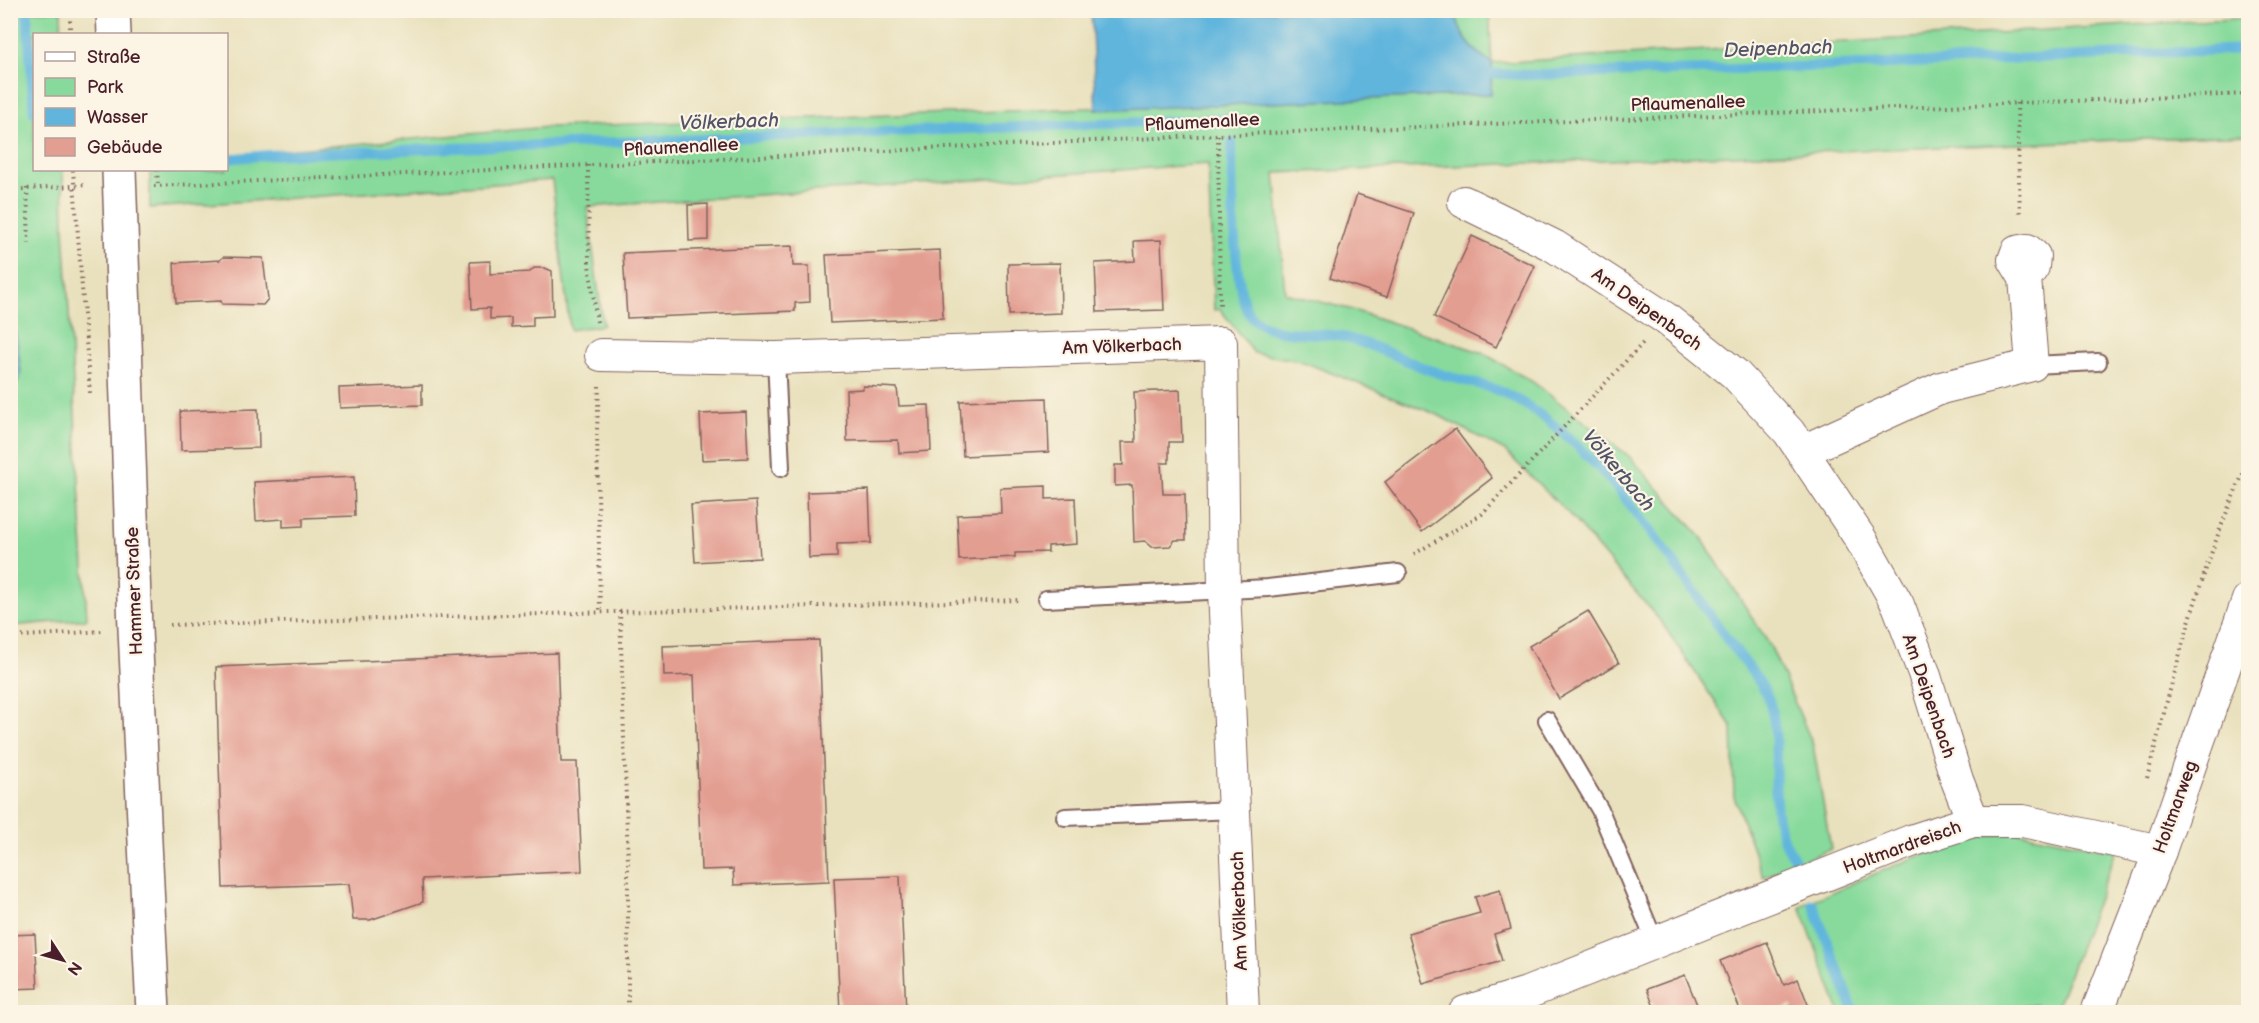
<svg xmlns="http://www.w3.org/2000/svg" width="2259" height="1023" font-family="'Balsamiq Sans',sans-serif">
  <style>
    .green { fill: #87da9b; stroke: #687c63; stroke-width: 1.5 }
    .water { fill: #61b5dd; stroke: #566a84; stroke-width: 1.5 }
    .lines { fill: none; stroke-linecap: round; stroke-linejoin: round }
    .stream { stroke: #61b5dd; stroke-width: 10 }
    .building { fill: #e39e92 }
    .lane-casing { stroke: #82635e; stroke-width: 20 }
    .street-casing { stroke: #82635e; stroke-width: 34 }
    .secondary-casing { stroke: #82635e; stroke-width: 36 }
    .path { stroke: #82635e; stroke-width: 4; stroke-dasharray: 1.5 4.5; stroke-linecap: butt }
    .lane { stroke: #fff; stroke-width: 16 }
    .street { stroke: #fff; stroke-width: 32 }
    .secondary { stroke: #fff; stroke-width: 33 }
    .labels { text-anchor: middle; stroke-width: 4.5; stroke-linejoin: round; paint-order: stroke }
    .street-label { font-size: 18px; fill: #4a1f2b; stroke: #fcf5e5 }
    .water-label { font-size: 20px; font-style: italic; fill: #525469; stroke: #fcf5e5 }
  </style>
  <rect width="100%" height="100%" fill="#fcf5e5"/>
  <filter id="ink" filterUnits="userSpaceOnUse"><feTurbulence type="fractalNoise" baseFrequency=".0167" numOctaves="2"/><feDisplacementMap in="SourceGraphic" scale="12" xChannelSelector="R" yChannelSelector="G"/><feConvolveMatrix kernelMatrix="1 2 1 2 8 2 1 2 1" color-interpolation-filters="sRGB"/></filter>
  <filter id="wash" filterUnits="userSpaceOnUse"><feTurbulence type="fractalNoise" baseFrequency=".008" numOctaves="4" result="noise"/><feDisplacementMap in="SourceGraphic" scale="24" xChannelSelector="R" yChannelSelector="G"/><feGaussianBlur stdDeviation="1.35" result="paint"/><feColorMatrix in="noise" values="0 0 0 0 0 0 0 0 0 0 0 0 0 0 0 0 0 1.4 0 .05"/><feComposite in="paint" operator="in"/></filter>
  <g filter="url(#wash)">
    <rect width="100%" height="100%" fill="#e9e1bd"/>
    <g class="green">
      <polygon points="11,11 61,11 61,34 34,34 34,170 63,170 64,228 87,619 11,626 10,149 16,148"/>
      <path d="M1455 11H1489L1492 63 2248 18V135L1275 173 1285 293 1353 310 1483 353 1533 382 1630 457 1701 537 1771 647 1813 745 1831 849 1763 877 1734 796 1732 727 1662 623 1569 514 1505 451 1438 415 1301 361 1254 353 1220 309 1214 310 1208 164 587 207 603 325 570 330 552 180 150 208V170H226L227 155 549 127 1491 94 1492 64C1470 49 1460 36 1455 11Z"/>
      <path d="M2016 832 2116 851 2055 1012H2035V1005L1979 1012H1840L1800 906C1871 876 1940 841 2016 832Z"/>
    </g>
    <g class="water">
      <path d="M1091 11H1455C1460 36 1470 49 1492 63L1491 94 1096 110Z"/>
      <polygon points="10,312 15,325 21,374 11,396"/>
      <polygon points="2036,1005 2035,1012 1979,1012"/>
    </g>
    <g class="lines">
      <g class="stream">
        <polyline points="27,10 34,112"/>
        <polyline points="1478,73 1529,75 1839,66 2248,49"/>
        <path d="M1232 143C1232 174 1233 293 1249 314 1266 337 1306 332 1331 335 1365 339 1407 363 1441 374 1461 381 1485 384 1504 393 1593 435 1666 553 1722 632 1737 655 1762 678 1770 704 1783 748 1768 794 1782 836 1785 843 1790 851 1794 858"/>
        <polyline points="226,159 269,155 1233,119"/>
        <polyline points="1813,904 1854,1012"/>
      </g>
    </g>
    <g id="blocks">
      <g class="building">
        <polygon points="1357,194 1414,213 1387,297 1330,278"/>
        <polygon points="708,204 708,240 689,241 688,205"/>
        <polygon points="1472,236 1535,266 1496,347 1434,317"/>
        <polygon points="1161,240 1164,310 1097,312 1095,263 1135,261 1134,241"/>
        <polygon points="792,246 793,266 809,266 810,302 795,303 795,311 627,318 623,253"/>
        <polygon points="940,250 943,318 830,323 826,255"/>
        <polygon points="223,257 263,258 268,299 263,305 222,304 221,301 176,303 174,263 220,260"/>
        <polygon points="490,261 490,274 530,272 534,268 545,268 552,271 553,316 533,317 533,326 511,327 511,318 490,319 490,308 472,309 470,262"/>
        <polygon points="1060,263 1061,313 1009,315 1008,264"/>
        <polygon points="422,385 422,405 340,408 339,388"/>
        <polygon points="863,386 897,388 899,406 929,405 931,451 899,453 898,440 847,441 846,390 863,389"/>
        <polygon points="1180,390 1182,442 1169,442 1169,463 1161,463 1163,494 1185,494 1186,540 1175,540 1170,546 1152,547 1145,541 1134,542 1132,485 1115,486 1115,465 1123,465 1122,442 1136,442 1134,392"/>
        <polygon points="1047,398 1049,452 963,456 960,401"/>
        <polygon points="258,409 259,448 181,450 180,411"/>
        <polygon points="746,412 748,458 702,460 700,414"/>
        <polygon points="1455,429 1492,478 1422,532 1385,482"/>
        <polygon points="354,477 355,516 303,518 303,526 283,527 283,519 256,521 254,482"/>
        <polygon points="1046,486 1046,499 1075,498 1077,544 1048,546 1048,552 1015,553 1015,557 959,560 957,515 1001,513 1000,488"/>
        <polygon points="869,490 871,543 837,544 837,557 809,558 807,492"/>
        <polygon points="756,501 760,558 695,562 691,505"/>
        <polygon points="1588,611 1619,663 1559,699 1529,646"/>
        <polygon points="819,640 829,881 734,885 733,869 701,870 694,675 664,676 663,646"/>
        <polygon points="557,653 561,762 577,762 582,871 422,879 423,902 370,920 353,920 349,884 223,888 216,667"/>
        <polygon points="900,876 906,1012 840,1012 834,878"/>
        <polygon points="1500,890 1511,929 1494,934 1502,961 1423,984 1408,933 1480,913 1475,897"/>
        <polygon points="35,934 38,988 10,989 10,935"/>
        <polygon points="1767,942 1784,985 1798,979 1811,1012 1794,1012 1791,1005 1774,1012 1741,1012 1720,961"/>
        <polygon points="1685,975 1700,1012 1656,1012 1647,989"/>
      </g>
    </g>
  </g>
  <g filter="url(#ink)">
    <use href="#blocks" fill-opacity="0" stroke="#82635e" stroke-width="1.5"/>
    <g class="lines">
      <g class="lane-casing">
        <g id="lane">
          <polyline points="776,358 781,468"/>
          <polyline points="2032,365 2098,362"/>
          <polyline points="1046,599 1268,588 1398,573"/>
          <polyline points="1547,720 1600,810 1655,942"/>
          <polyline points="1065,817 1235,810"/>
        </g>
      </g>
      <g class="street-casing">
        <g id="street">
          <polyline points="1464,202 1554,246 1665,318 1735,374 1789,432 1860,538 1898,605 1924,673 1957,780 1973,821"/>
          <polyline points="601,355 776,358 1221,343 1224,590 1243,1012"/>
          <polyline points="1803,451 1941,388 2032,365 2025,278 2014,260 2017,252 2027,250 2034,256 2033,267 2025,278"/>
          <polyline points="1465,1012 1527,993 1911,841 1973,821 2023,821 2160,851"/>
          <polyline points="2097,1012 2160,851 2248,600"/>
        </g>
      </g>
      <g class="secondary-casing">
        <g id="secondary">
          <polyline points="113,10 114,34"/>
          <polyline points="119,170 135,629 153,1012"/>
        </g>
      </g>
      <g class="path">
        <polyline points="70,34 70,10"/>
        <polyline points="2017,103 2020,217"/>
        <polyline points="1218,135 1220,309"/>
        <polyline points="588,165 589,265 597,322"/>
        <polyline points="73,170 90,393"/>
        <polyline points="157,170 158,186"/>
        <polyline points="154,186 1218,135 2248,94"/>
        <polyline points="27,188 29,245"/>
        <polyline points="10,190 87,185"/>
        <polyline points="599,386 597,430 600,611"/>
        <polyline points="1414,554 1482,514 1643,343"/>
        <polyline points="620,611 628,863 628,1012"/>
        <polyline points="170,625 1020,600"/>
        <polyline points="10,637 103,631"/>
        <path d="M2147 778C2175 671 2201 563 2248 463"/>
      </g>
      <use href="#lane" class="lane"/>
      <use href="#street" class="street"/>
      <use href="#secondary" class="secondary"/>
    </g>
  </g>
  <g class="labels">
    <g class="street-label">
      <text transform="translate(1688 103) rotate(-2)" y="6">Pflaumenallee</text>
      <text transform="translate(1202 122) rotate(-3)" y="6">Pflaumenallee</text>
      <text transform="translate(681 147) rotate(-3)" y="6">Pflaumenallee</text>
      <text transform="translate(1647 309) rotate(35)" y="6">Am Deipenbach</text>
      <text transform="translate(1122 346) rotate(-2)" y="6">Am Völkerbach</text>
      <text transform="translate(134 591) rotate(-92)" y="6">Hammer Straße</text>
      <text transform="translate(1929 696) rotate(71)" y="6">Am Deipenbach</text>
      <text transform="translate(2175 807) rotate(-70)" y="6">Holtmarweg</text>
      <text transform="translate(1902 847) rotate(-20)" y="6">Holtmardreisch</text>
      <text transform="translate(1239 911) rotate(-92)" y="6">Am Völkerbach</text>
    </g>
    <g class="water-label">
      <text transform="translate(1778 48) rotate(-2)" y="7">Deipenbach</text>
      <text transform="translate(729 121) rotate(-2)" y="7">Völkerbach</text>
      <text transform="translate(1619 470) rotate(50)" y="7">Völkerbach</text>
    </g>
  </g>
  <rect width="2259" height="1023" fill="none" stroke="#fcf5e5" stroke-width="36"/>
  <rect x="33" y="33" width="195" height="138" fill="#fcf5e5" stroke="#b59f9b" stroke-width="1.5"/>
  <rect x="45" y="52" width="30" height="9" fill="#ffffff" stroke="#b59f9b" stroke-width="1.5"/>
  <text x="87" y="63" font-size="18" fill="#4a1f2b">Straße</text>
  <rect x="45" y="78" width="30" height="18" fill="#87da9b" stroke="#b59f9b" stroke-width="1.5"/>
  <text x="87" y="93" font-size="18" fill="#4a1f2b">Park</text>
  <rect x="45" y="108" width="30" height="18" fill="#61b5dd" stroke="#b59f9b" stroke-width="1.5"/>
  <text x="87" y="123" font-size="18" fill="#4a1f2b">Wasser</text>
  <rect x="45" y="138" width="30" height="18" fill="#e39e92" stroke="#b59f9b" stroke-width="1.5"/>
  <text x="87" y="153" font-size="18" fill="#4a1f2b">Gebäude</text>
  <g transform="translate(63 960) rotate(126)" stroke="#fcf5e5" stroke-width="4.5" paint-order="stroke">
  <path d="M0-4.5L10 22L0 15L-10 22Z" fill="#4a1f2b"/>
  <text y="-9" font-size="16" font-weight="bold" text-anchor="middle" fill="#4a1f2b">N</text>
  </g>
</svg>
